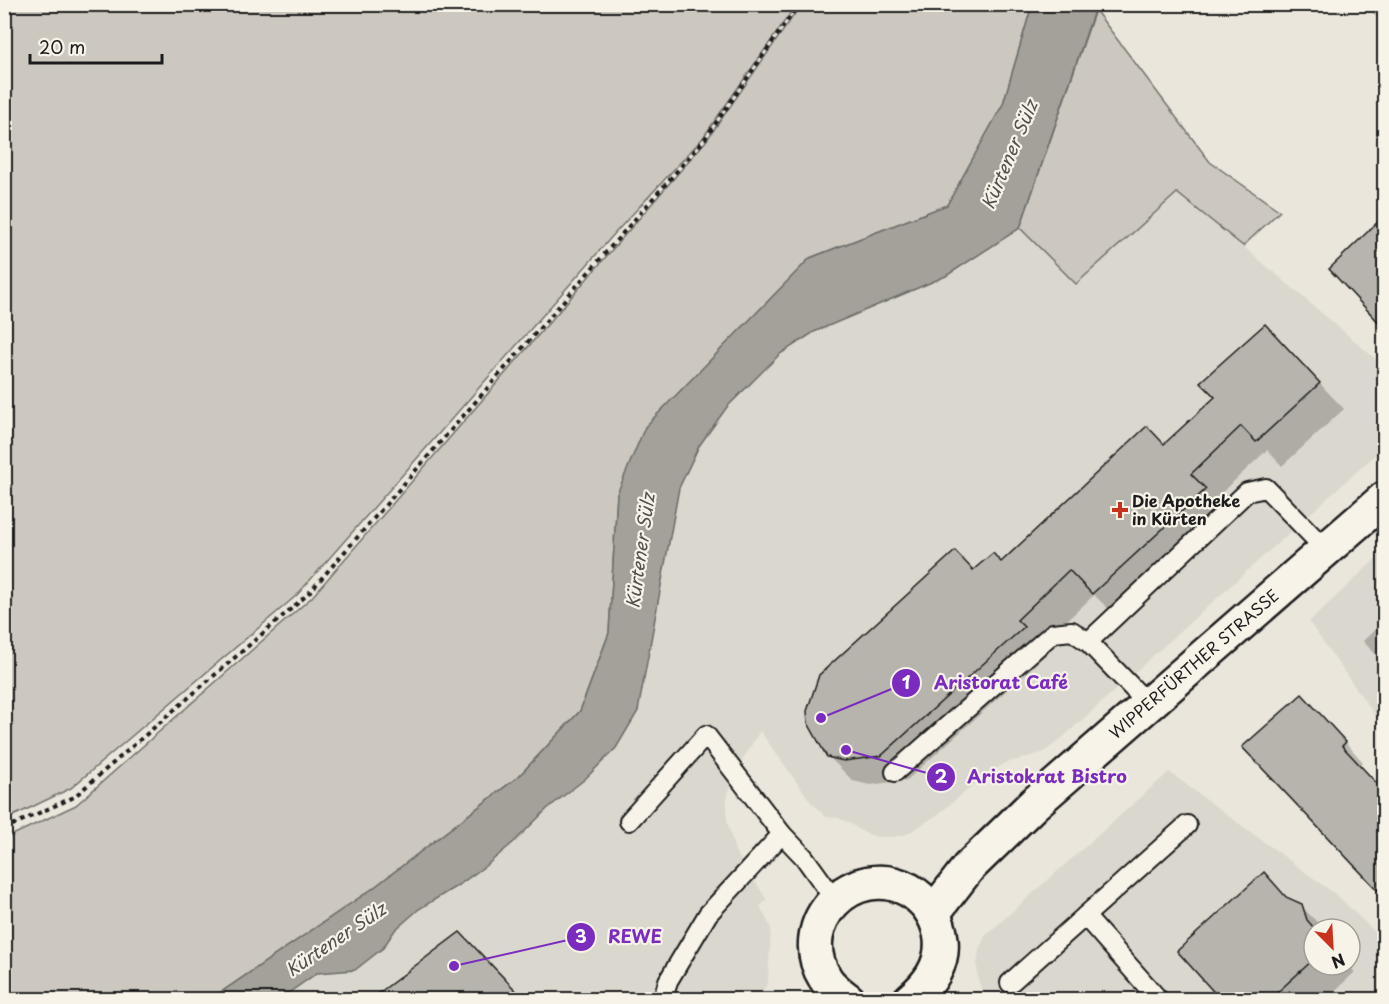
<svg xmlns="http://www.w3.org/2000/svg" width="1389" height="1004" font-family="'Playpen Sans',sans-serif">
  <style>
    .built { fill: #dad7ce; fill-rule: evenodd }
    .green { fill: #ccc8c0; stroke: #74726e; stroke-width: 1.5 }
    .water { fill: #a3a19a; stroke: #6d6c68; stroke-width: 1.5 }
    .shadow { fill: #0003 }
    .building { fill: #b6b4ac; stroke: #1c1c1c; stroke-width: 1.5 }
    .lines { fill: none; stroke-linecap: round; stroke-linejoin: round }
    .service-casing { stroke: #1c1c1c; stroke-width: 22 }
    .secondary-casing { stroke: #1c1c1c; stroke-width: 38 }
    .path { stroke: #1c1c1c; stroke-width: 4; stroke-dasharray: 4.5 4.5; stroke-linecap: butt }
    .service { stroke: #f7f3e8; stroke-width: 18 }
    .secondary { stroke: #f7f3e8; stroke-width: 33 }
    .poi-dot { fill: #c8321e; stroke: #f7f3e8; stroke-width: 2 }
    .labels { text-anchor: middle; stroke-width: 4.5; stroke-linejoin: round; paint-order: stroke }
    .poi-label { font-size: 16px; font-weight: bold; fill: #1c1c1c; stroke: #f7f3e8; text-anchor: start }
    .street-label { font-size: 16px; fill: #1c1c1c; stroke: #f7f3e8 }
    .water-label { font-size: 18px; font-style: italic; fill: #52514e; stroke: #f7f3e8 }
    .leader { fill: none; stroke: #7b2cbf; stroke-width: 2 }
    .callout-dot { fill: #7b2cbf; stroke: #f7f3e8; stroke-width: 2 }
    .mark-label { font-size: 18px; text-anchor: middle; font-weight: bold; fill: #fff }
    .callout-label { font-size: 18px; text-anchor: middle; font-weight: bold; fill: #7b2cbf; stroke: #f7f3e8; stroke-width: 4.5; stroke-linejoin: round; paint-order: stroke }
  </style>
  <rect width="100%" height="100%" fill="#eae6dc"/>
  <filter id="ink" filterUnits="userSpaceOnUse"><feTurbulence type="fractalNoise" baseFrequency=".0167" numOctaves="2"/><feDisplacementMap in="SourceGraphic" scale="12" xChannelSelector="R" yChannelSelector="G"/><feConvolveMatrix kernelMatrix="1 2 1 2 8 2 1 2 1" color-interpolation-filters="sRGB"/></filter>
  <g filter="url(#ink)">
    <g class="built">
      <polygon points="1177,193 1243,246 1384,366 1384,447 1061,739 1044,752 1006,763 987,774 937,815 907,834 893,837 877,837 861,831 846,821 838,818 826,817 811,802 760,731 736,770 730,785 727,799 727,820 735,851 767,900 760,906 771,928 768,982 759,999 280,1000 317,973 342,972 383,948 395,930 419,909 460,884 488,864 515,841 547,809 585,779 616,748 638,711 679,488 699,446 727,407 780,354 813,332 946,276 1020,228 1077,284"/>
      <polygon points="1384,551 1384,728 1309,622"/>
      <path d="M1169 772 1339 897 1384 941V999H986L978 980 977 965 979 950 985 936ZM1314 929H1350V965H1314Z"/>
    </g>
    <g class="green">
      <polygon points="5,4 796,5 702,139 616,232 297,595 71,788 5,820"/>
      <polygon points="801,5 1032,5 1003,104 947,205 810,258 617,494 609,633 580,711 519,776 372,889 211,999 5,999 4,839 76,805 312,597 706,141"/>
      <polygon points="1095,10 1210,162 1280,211 1243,246 1177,193 1076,284 1020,228"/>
    </g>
    <polygon class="water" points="1032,5 1096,5 1020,228 946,276 814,332 780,354 727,407 699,446 679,488 638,711 616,748 585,779 547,809 515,841 488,864 460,884 419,909 395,930 383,948 355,970 317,973 280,999 211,999 372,889 519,776 580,711 609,633 617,494 645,427 810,258 947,205 1003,104"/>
    <g class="shadow">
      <polygon points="1363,4 1384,4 1384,23"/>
      <polygon points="1384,218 1384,326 1331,269"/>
      <polygon points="1265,326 1344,409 1282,466 1267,450 1215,499 1229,515 1118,618 1094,595 1041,645 1048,653 907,780 870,785 853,781 828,756 974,572 1001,563 1165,446 1217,397"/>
      <polygon points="1384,621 1384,664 1363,641"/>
      <polygon points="1320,714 1363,762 1359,765 1384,792 1384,895 1244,748"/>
      <polygon points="1264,874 1291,901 1301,906 1324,929 1314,929 1314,965 1348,965 1355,972 1325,1000 1204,1000 1214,990"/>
      <polygon points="460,934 524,1000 374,1000"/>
    </g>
    <g class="building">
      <polygon points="1384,216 1384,328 1329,269"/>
      <polygon points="1265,324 1320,383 1256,442 1241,426 1191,474 1206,489 1092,594 1069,570 1017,620 1024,627 881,756 844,761 827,757 808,723 807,711 819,675 955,551 973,570 993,553 1001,562 1147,426 1164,444 1215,397 1200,382"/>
      <polygon points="1302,694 1346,742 1342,746 1384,791 1384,897 1242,747"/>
      <polygon points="1264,872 1286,897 1302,904 1307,920 1314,928 1314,959 1270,999 1220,999 1177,951"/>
      <polygon points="460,932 524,999 371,999"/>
    </g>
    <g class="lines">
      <g class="service-casing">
        <g id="service">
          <polyline points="1088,642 1247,492 1266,488 1326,550"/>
          <polyline points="895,772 1053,633 1072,631 1088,642 1148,704"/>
          <polyline points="629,821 706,735 782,834 804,857 835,900"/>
          <polyline points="1085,916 1159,1000"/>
          <polyline points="1010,983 1187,825"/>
          <polyline points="663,1000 668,981 708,914 782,834"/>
        </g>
      </g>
      <g class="secondary-casing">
        <g id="secondary">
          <polyline points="934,912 968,868 1034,804 1384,499"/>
          <path d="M848 1000C839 993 830 987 825 978 791 923 854 860 909 890 926 900 936 915 940 933 946 961 931 983 910 1000"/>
        </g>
      </g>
      <polyline class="path" points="4,829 74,797 307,595 704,140 799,4"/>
      <use href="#service" class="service"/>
      <use href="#secondary" class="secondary"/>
    </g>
  </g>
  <path class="poi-dot" d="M1117 501h6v6h6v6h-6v6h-6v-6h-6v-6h6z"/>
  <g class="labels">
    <g class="poi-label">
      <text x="1132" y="507">Die Apotheke<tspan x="1132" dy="18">in Kürten</tspan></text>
    </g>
    <g class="street-label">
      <text transform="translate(1194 664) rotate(-41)" y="6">WIPPERFÜRTHER STRASSE</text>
    </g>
    <g class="water-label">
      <text transform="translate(1010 155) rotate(-67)" y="6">Kürtener Sülz</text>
      <text transform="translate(641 551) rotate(-82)" y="6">Kürtener Sülz</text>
      <text transform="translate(336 940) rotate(-34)" y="6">Kürtener Sülz</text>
    </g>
  </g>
  <path class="leader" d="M821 718L906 683M846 750L941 777M454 966L581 937"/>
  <g class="callout-dot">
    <circle cx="821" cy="718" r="6"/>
    <circle cx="846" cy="750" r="6"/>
    <circle cx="454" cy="966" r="6"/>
    <circle cx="906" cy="683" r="15"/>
    <circle cx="941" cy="777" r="15"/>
    <circle cx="581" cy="937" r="15"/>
  </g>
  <g class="mark-label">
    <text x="906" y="689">1</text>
    <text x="941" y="783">2</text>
    <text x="581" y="943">3</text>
  </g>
  <g class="callout-label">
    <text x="1001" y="689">Aristorat Café</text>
    <text x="1047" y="783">Aristokrat Bistro</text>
    <text x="635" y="943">REWE</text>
  </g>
  <rect width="1389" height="1004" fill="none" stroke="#f7f3e8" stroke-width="24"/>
  <rect x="12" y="12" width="1365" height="980" fill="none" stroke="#1c1c1c" stroke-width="2" filter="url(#ink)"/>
  <g transform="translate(1332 947) rotate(156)"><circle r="28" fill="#f7f3e8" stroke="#9f9d96" stroke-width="1.5"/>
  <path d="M0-4.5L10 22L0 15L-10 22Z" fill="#c8321e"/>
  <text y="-9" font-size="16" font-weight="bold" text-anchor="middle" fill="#1c1c1c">N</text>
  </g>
  <path d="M30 54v9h132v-9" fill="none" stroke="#1c1c1c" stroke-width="3"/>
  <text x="39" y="54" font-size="18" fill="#1c1c1c" stroke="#f7f3e8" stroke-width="4.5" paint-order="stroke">20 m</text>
</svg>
